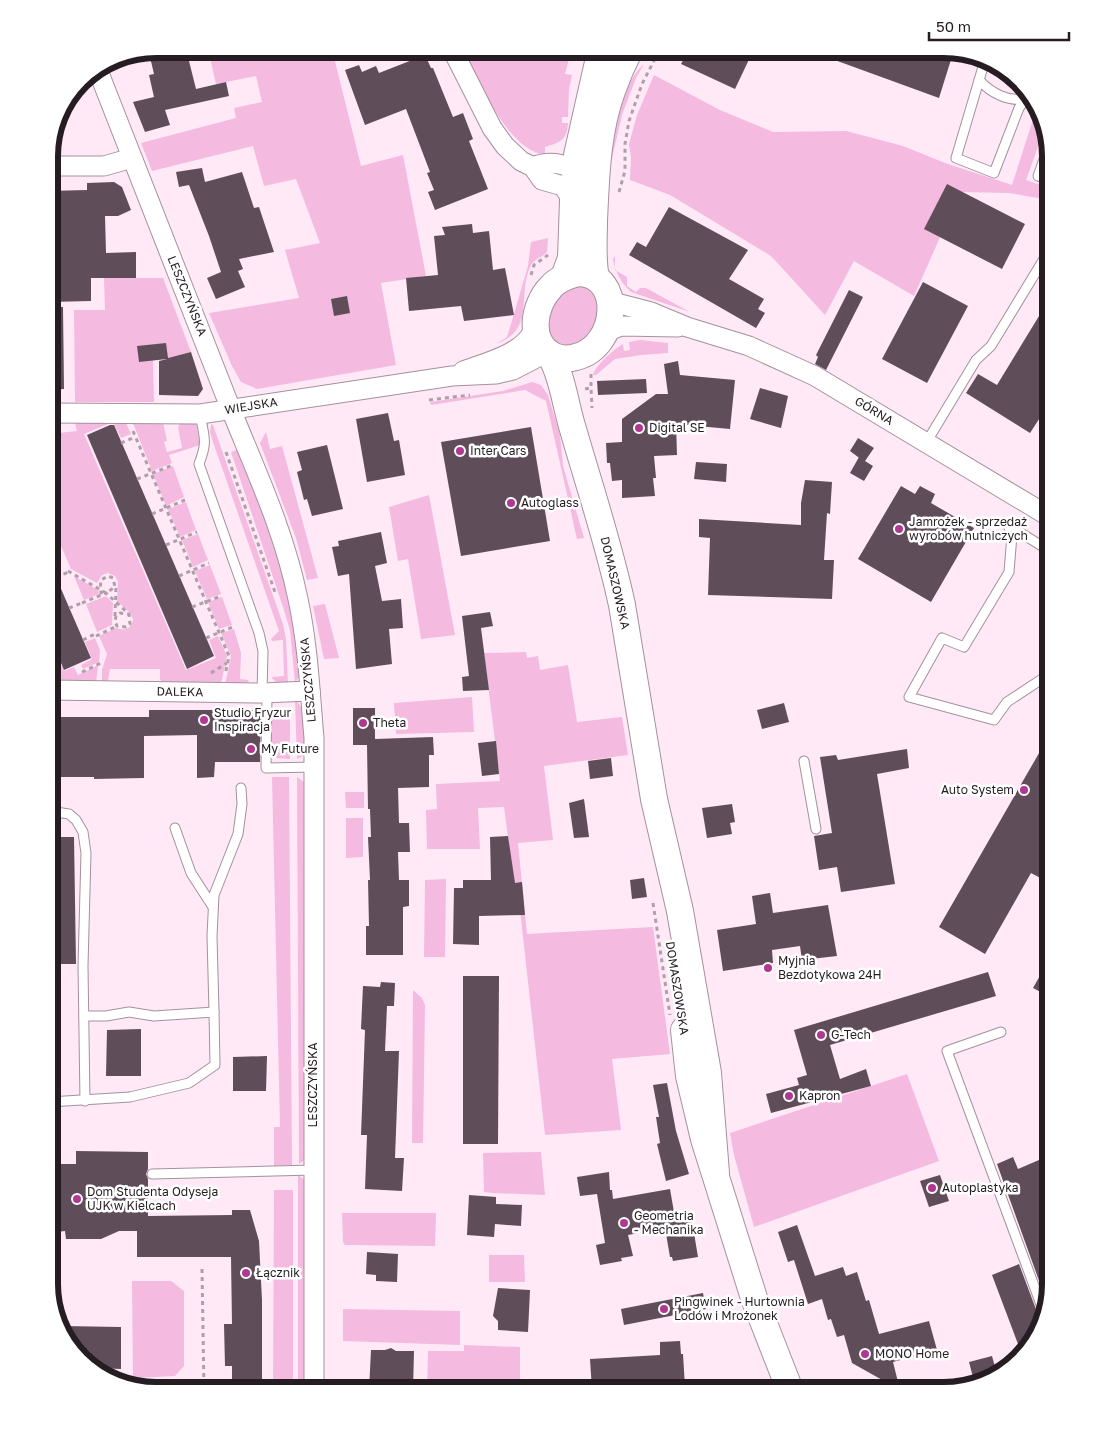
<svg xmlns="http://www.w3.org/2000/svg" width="1099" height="1439" font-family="'Golos Text',sans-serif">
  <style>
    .green { fill: #f4bae0 }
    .building { fill: #5f4d59 }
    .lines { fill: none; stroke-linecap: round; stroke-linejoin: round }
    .lane-casing { stroke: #a4919d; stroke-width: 11 }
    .street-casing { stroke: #a4919d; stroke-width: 21 }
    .secondary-casing { stroke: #a4919d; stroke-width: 28 }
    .path { stroke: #b09faa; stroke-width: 3; stroke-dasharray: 4 4; stroke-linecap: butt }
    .lane { stroke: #fff; stroke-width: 9 }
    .street { stroke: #fff; stroke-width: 19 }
    .secondary { stroke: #fff; stroke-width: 26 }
    .poi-dot { fill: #af3990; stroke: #fff; stroke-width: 2 }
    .labels { text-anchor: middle; stroke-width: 5; stroke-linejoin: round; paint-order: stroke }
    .street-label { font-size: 12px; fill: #251d22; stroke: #fff }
    .poi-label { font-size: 12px; fill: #251d22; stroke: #fff; text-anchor: start }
    .rim { fill: none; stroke: #251d22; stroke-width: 6 }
  </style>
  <rect width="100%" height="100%" fill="#ffe9f7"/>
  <g class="green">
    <polygon points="208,49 332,49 361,166 403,155 426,276 381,283 396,365 257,389 241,382 232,366 209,313 299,298 285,250 320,243 296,179 264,186 253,146 152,171 141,143 236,118 234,108 262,102 256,76 216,84"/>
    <path d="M462 49H579L577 55H570L565 74 572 75 569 89 568 117H562V123H568C567 140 561 142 545 147V155C507 150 479 80 462 49Z"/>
    <path d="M644 64 636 78 622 115 607 180C610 148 619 85 644 64Z"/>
    <polygon points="654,75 720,110 773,132 846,131 903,146 945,163 1012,185 1036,110 1043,133 1026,180 1050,188 1050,200 1009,193 960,192 914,296 854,261 825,315 771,256 670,195 630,180 631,157 629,144 637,115"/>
    <path d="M548 238 547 252C542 258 534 258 530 267 517 297 536 329 496 344L507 337 508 334 528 266 531 242Z"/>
    <path d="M615 256V270L627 277V286L636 292 640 288H646L690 312 631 292C621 283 615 272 613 259Z"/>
    <polygon points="104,278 163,278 191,352 168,358 153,360 154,402 75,402 74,310 105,310"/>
    <path d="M588 286C591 290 595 294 597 299 604 315 590 342 573 345 550 350 544 324 551 307 554 300 563 293 568 287Z"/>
    <path d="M640 340 668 343V353L641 355 615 359 596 375H593C595 366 614 349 623 344L624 351 630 350 629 342Z"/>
    <polygon points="532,382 541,385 548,395 560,435 563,466 584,538 577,539 546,401 525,390 431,405 430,402 503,391"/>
    <path d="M125 421 131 434 121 438 113 422 84 434 186 670 216 658 209 640 218 636 227 656 221 684 163 683 160 679V669H110L108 680 102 683V670L107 654 99 636 116 628C125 631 132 629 133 619L130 613 117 601 118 582 115 576 108 573 102 575 97 583 71 569 49 518V434L77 431 75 423Z"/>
    <polygon points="163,422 167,441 164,442 167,452 182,448 178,427 181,422 196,423 200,445 169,455 172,463 152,471 133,423"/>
    <polygon points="211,424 213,425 283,624 286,639 288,684 277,683 272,678 272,677 284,676 283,640 272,641 271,639 279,631 213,442 210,432"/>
    <polygon points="266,432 270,449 282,446 318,578 307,580 296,538 260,443"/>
    <polygon points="239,449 275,547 293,615 301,674 295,683 290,630 284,610 231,452"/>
    <polygon points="173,466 184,497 166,506 153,474"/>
    <polygon points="429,495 455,635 421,639 408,559 398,561 389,507"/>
    <polygon points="186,502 196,530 180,537 168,509"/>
    <polygon points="198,534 208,560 193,567 182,540"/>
    <polygon points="210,565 221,594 207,599 195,571"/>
    <polygon points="74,576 98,590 99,594 84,600"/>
    <polygon points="106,596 113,603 112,625 97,632 86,604"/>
    <polygon points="222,597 232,625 219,629 208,602"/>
    <polygon points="325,604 339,658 324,659 313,606"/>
    <polygon points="234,629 241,653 240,679 248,680 249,682 240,684 225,685 231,656 221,633"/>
    <polygon points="49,637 64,671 74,667 78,675 98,665 96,683 49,682"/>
    <polygon points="95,638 100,650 99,662 83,669 81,665 92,659 85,642"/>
    <polygon points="526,652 527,658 538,656 540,670 568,665 577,722 622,717 628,755 544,766 553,840 518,843 527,934 653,927 670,1054 612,1059 621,1130 545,1135 517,883 514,883 504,807 478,808 480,849 427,849 426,810 437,809 436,784 500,781 484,653"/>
    <polygon points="472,697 474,732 396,734 394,703"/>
    <path d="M295 700C310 711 305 739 305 755L297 759Z"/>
    <polygon points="271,709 290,709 290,759 276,758 271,753"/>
    <polygon points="272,777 289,777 292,1165 274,1166 274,1127 280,1127"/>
    <polygon points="297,777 304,782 305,1160 299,1164"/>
    <polygon points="345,792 364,792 364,808 346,808"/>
    <polygon points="346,818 363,818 363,857 346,858"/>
    <polygon points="446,879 445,957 424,957 425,880"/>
    <polygon points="413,990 422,998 425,1005 423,1143 412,1143"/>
    <polygon points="907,1074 939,1161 754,1227 734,1155 730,1133"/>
    <polygon points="541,1152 545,1195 492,1193 484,1192 483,1153"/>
    <polygon points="298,1175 305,1180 306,1390 298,1390"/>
    <polygon points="274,1190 293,1190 293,1390 273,1390"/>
    <polygon points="342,1213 436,1213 435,1246 345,1245 343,1242"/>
    <polygon points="489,1255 524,1255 525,1282 489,1282"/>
    <polygon points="132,1281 171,1281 184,1291 184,1366 175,1376 133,1378"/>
    <polygon points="343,1309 460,1311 460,1345 343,1341"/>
    <polygon points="464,1345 520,1347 520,1390 427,1390 428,1351 464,1351"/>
  </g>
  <g class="building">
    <polygon points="186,49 196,89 226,82 229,96 165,110 170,125 145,132 133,102 154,97 149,75 154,74 150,57"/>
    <polygon points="689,49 754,49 735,89 681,64"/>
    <polygon points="810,49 950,49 954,50 939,98 810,51"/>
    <polygon points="425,55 431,68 433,68 453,117 463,113 473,139 469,141 488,189 435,210 428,192 434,190 427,173 430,172 406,109 365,125 345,70 359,65 362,72 376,66 379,73"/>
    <polygon points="202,168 205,182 242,172 254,208 259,207 274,252 239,259 243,269 238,271 245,287 216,299 207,278 221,272 209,236 189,185 179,187 176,172"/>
    <polygon points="114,182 122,187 131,210 118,216 105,216 106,253 136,252 136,278 91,278 91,301 49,302 49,191 87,190 87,183"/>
    <polygon points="947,184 1025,224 1002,269 924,229"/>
    <polygon points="669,207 748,250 729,279 764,299 758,309 765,313 756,328 629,255 637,242 646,247"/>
    <polygon points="472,224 473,233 489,231 493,270 505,268 514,315 464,321 461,306 409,311 406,278 438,275 434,236 445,235 442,227"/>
    <polygon points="923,282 968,306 927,383 882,359"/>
    <polygon points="849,290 863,297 826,370 815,364 818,357 816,355"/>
    <polygon points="347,296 350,313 334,316 331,299"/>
    <polygon points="1050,298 1050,396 1041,412 1043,413 1030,433 966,393 978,374 997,385"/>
    <polygon points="49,307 63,307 64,389 49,390"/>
    <polygon points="166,343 168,358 191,352 203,389 198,396 159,395 159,361 167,359 139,362 137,346"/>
    <polygon points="678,361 680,375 735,380 730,429 676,424 677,455 654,456 656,478 653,478 655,496 622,498 622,480 612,481 610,463 607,463 606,443 622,442 622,419 656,394 668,394 664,364"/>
    <polygon points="646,379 647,393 598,395 597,381"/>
    <polygon points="760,388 788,396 781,428 750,419"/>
    <polygon points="388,413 394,441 399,440 405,475 367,482 356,419"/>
    <polygon points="110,425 114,425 214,656 187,669 87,435"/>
    <polygon points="531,427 550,541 461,556 441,442"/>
    <polygon points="858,438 874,448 865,461 873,466 864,481 850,473 859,457 862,460 850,451"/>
    <polygon points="327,445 343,509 312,516 307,499 304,500 297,472 302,470 297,452"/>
    <polygon points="696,462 727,464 726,482 694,479"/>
    <polygon points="805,480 832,482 830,514 827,513 824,560 834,560 832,599 708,595 710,538 699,537 699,519 801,525 801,503"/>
    <polygon points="901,486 915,494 920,486 935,494 931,503 974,528 931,602 858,559"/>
    <polygon points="381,532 387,563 375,566 382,601 401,599 403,628 389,629 392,664 356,669 349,574 338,576 332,547 339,546 338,541"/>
    <polygon points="49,561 91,658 64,670 49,635"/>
    <polygon points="490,612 493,626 481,628 489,690 463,691 462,677 469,676 462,616"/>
    <polygon points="784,703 789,722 762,729 757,710"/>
    <polygon points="353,708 375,708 375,739 433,737 434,755 429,755 429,787 398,788 399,823 409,823 410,852 398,852 399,880 409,880 409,906 403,907 403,955 366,955 366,926 369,926 368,880 370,880 368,837 371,837 370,809 368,809 367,745 353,745"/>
    <polygon points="149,710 261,710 260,762 215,762 214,777 197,778 197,735 144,736 144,778 94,779 94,777 52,777 52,717 149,717"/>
    <polygon points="1050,734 1050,873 1046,881 1031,873 985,954 939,927"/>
    <polygon points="496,741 499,774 482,776 478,743"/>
    <polygon points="907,749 909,768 877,774 895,884 841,892 837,867 819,870 814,836 832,833 820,757 836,755 838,760"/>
    <polygon points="611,758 613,776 590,779 588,761"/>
    <polygon points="584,799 589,837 574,838 569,803"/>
    <polygon points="732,804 735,822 730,823 732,834 707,838 702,808"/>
    <polygon points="508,836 515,883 522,882 525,915 479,916 479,945 453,944 454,888 463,888 463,880 491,880 490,837"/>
    <polygon points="49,837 74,837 76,964 49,964"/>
    <polygon points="644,878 647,897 632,899 630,880"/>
    <polygon points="770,893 773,913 828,905 837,956 802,960 800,946 772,950 773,963 723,971 717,930 756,924 752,896"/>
    <polygon points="1050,958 1050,997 1033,988"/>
    <polygon points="988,972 996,996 830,1045 840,1079 866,1069 871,1086 771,1113 766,1094 799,1085 797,1078 807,1075 794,1030"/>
    <polygon points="463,976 499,976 498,1144 463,1144"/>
    <polygon points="381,982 395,983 394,1006 387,1006 385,1051 399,1051 395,1158 404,1158 402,1191 365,1189 367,1135 361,1135 365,1030 361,1029 363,986 380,987"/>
    <polygon points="141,1029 141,1076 106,1076 107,1030"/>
    <polygon points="267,1056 266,1091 233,1091 233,1057"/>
    <polygon points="667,1083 676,1131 689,1174 666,1181 657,1144 660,1143 656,1117 659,1117 653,1085"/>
    <polygon points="76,1151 148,1152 148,1169 146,1174 148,1179 148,1216 232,1215 232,1210 250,1210 259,1241 262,1300 262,1390 232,1390 232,1366 225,1366 224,1324 232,1324 231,1257 137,1257 137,1231 119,1231 101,1239 66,1239 65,1231 49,1233 49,1164 76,1164"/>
    <polygon points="1013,1157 1018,1169 1039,1160 1050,1189 1050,1283 1046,1300 997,1164"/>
    <polygon points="609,1172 610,1190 612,1190 613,1199 670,1189 675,1218 691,1215 698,1257 673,1261 672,1257 670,1257 665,1228 628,1235 633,1256 621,1258 622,1261 600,1265 596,1245 605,1243 597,1194 580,1196 577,1177"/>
    <polygon points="940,1175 949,1201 929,1207 920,1181"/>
    <polygon points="469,1195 496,1197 496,1204 522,1205 521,1226 495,1224 494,1237 467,1235"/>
    <polygon points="797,1225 815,1276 843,1267 846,1276 857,1272 866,1301 869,1300 879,1334 929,1321 937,1350 893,1362 900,1390 852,1363 844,1335 837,1337 831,1319 828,1320 822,1299 808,1304 794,1260 788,1262 778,1232"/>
    <polygon points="367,1252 398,1254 397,1282 376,1281 376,1275 366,1274"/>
    <polygon points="1019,1264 1037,1312 1042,1316 1036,1336 1021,1352 992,1275"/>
    <polygon points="498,1288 530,1290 528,1332 498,1330 498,1321 493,1316"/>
    <polygon points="703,1293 706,1309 624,1325 621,1309"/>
    <polygon points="62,1326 121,1327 121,1369 94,1368 67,1342"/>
    <polygon points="680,1341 681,1354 683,1354 685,1387 631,1390 592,1390 590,1359 660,1355 660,1342"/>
    <polygon points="391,1348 396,1351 414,1351 413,1390 369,1390 371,1350 385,1350"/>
    <polygon points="992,1356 997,1374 974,1381 969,1362"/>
  </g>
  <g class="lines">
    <g class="lane-casing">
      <g id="lane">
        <polyline points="985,60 956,158 994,173 1019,108 1029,94"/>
        <path d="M979 80C991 93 1008 102 1026 99"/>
        <polyline points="1048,148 1038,176 1050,180"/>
        <path d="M200 414C204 437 208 441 199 464L259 633 263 651 262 693"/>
        <polyline points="926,443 976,360 991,346 1050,249"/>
        <polyline points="1050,671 1045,677 1007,702 994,720 909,697 942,638 964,647 1009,572 1012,535 1008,525 1050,551"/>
        <polyline points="267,693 266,768 314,767"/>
        <polyline points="804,761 816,829"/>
        <polyline points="49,811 69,814 76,820 83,832 86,853 83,966 85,1101"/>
        <polyline points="175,828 191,873 213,907"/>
        <polyline points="214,1012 212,936 214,895 238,834 242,804 241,788"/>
        <polyline points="1001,1032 947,1051 1043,1310"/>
        <polyline points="49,1102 130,1097 189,1083 215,1065 214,1012 154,1016 129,1012 106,1016 84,1016"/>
        <polyline points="152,1174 314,1170"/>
      </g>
    </g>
    <g class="street-casing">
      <g id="street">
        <polyline points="452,49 492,128 505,146 521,161 533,167 542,180 563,186 573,201"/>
        <path d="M97 68C142 181 186 294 230 407 256 472 284 530 298 599 308 645 310 692 314 738V1390"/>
        <polyline points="49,166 104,166 132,158"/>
        <path d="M533 167C549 160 572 163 583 178"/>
        <polyline points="608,296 614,302 620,304 651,312 687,327 749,346 815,376 1050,517"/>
        <polyline points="606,332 621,326 678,327"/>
        <path d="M463 371C487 362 524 354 535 328"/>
        <polyline points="49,413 200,414 452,376 496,374 513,370 540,356 549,353"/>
        <polyline points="49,690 262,693 310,691"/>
      </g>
    </g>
    <g class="secondary-casing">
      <g id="secondary">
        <path d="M578 273C625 274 618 347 576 357 569 359 561 359 554 356 527 343 533 305 551 287 558 279 567 276 578 273Z"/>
        <polyline points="564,277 571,258 573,201 577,155 601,49"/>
        <path d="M596 278C592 260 594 239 594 221 596 178 597 132 612 91 617 77 623 63 630 49"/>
        <path d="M549 353C562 375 565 402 572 426 589 485 609 544 622 605L654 799 680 911 708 1073 716 1173"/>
        <polyline points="684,1030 689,1076 704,1139 754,1298 790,1390"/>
      </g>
    </g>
    <g class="path">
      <polyline points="619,192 625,171 625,144 629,121 642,84 660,49"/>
      <polyline points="531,275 534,265 548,255"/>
      <polyline points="591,374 591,388"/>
      <polyline points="585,389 591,388 592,408"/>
      <polyline points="429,400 470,395"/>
      <polyline points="133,431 229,656 225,675"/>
      <polyline points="121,443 135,437"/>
      <polyline points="226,452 276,595"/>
      <polyline points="49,477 61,431"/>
      <polyline points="137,479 173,465"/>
      <polyline points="152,514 185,500"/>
      <polyline points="49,544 56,541"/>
      <polyline points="166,545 197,532"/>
      <path d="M68 571 106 593 115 587 113 578 108 576 101 580C100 585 101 590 101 595"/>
      <polyline points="179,576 209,563"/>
      <polyline points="56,577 69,572"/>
      <polyline points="82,603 106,593 129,614 130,624 126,627 117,626 115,622 116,616 120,613 128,614"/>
      <polyline points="192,607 221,596"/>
      <polyline points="69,608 82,603"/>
      <polyline points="115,616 116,587"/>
      <polyline points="96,636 117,626"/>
      <polyline points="206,638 233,627"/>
      <polyline points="83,640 95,634"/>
      <polyline points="82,672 101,663"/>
      <polyline points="211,673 227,663"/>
      <polyline points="653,903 670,1015"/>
      <polyline points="202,1269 204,1390"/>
    </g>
    <use href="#lane" class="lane"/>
    <use href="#street" class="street"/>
    <use href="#secondary" class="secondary"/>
  </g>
  <g class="poi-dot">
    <circle cx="639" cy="428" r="5"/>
    <circle cx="460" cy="451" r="5"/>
    <circle cx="511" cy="503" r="5"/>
    <circle cx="899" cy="529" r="5"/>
    <circle cx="204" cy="720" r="5"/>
    <circle cx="363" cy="723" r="5"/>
    <circle cx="251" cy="749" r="5"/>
    <circle cx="1024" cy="790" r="5"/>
    <circle cx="768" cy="968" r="5"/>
    <circle cx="821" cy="1035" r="5"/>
    <circle cx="789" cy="1096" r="5"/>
    <circle cx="932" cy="1188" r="5"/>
    <circle cx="77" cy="1199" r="5"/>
    <circle cx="624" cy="1223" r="5"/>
    <circle cx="246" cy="1273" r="5"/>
    <circle cx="664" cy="1309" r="5"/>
    <circle cx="865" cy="1354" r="5"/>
  </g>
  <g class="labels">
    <g class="street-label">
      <text transform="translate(187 296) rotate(68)" y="4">LESZCZYŃSKA</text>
      <text transform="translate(251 406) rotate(-9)" y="4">WIEJSKA</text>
      <text transform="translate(874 411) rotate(31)" y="4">GÓRNA</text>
      <text transform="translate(615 583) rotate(77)" y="4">DOMASZOWSKA</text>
      <text transform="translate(308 680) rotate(-95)" y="4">LESZCZYŃSKA</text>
      <text transform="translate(180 692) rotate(1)" y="4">DALEKA</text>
      <text transform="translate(677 988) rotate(81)" y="4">DOMASZOWSKA</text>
      <text transform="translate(313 1085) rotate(-90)" y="4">LESZCZYŃSKA</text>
    </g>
    <g class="poi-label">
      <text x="649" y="432">Digital SE</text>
      <text x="470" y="455">Inter Cars</text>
      <text x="521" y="507">Autoglass</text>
      <text x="909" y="526">Jamrożek - sprzedaż<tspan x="909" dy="14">wyrobów hutniczych</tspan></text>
      <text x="214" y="717">Studio Fryzur<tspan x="214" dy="14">Inspiracja</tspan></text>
      <text x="373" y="727">Theta</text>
      <text x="261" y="753">My Future</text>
      <text x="1014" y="794" text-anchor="end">Auto System</text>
      <text x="778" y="965">Myjnia<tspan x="778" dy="14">Bezdotykowa 24H</tspan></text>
      <text x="831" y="1039">G-Tech</text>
      <text x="799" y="1100">Kapron</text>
      <text x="942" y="1192">Autoplastyka</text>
      <text x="87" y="1196">Dom Studenta Odyseja<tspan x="87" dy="14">UJK w Kielcach</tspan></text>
      <text x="634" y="1220">Geometria<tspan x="634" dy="14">- Mechanika</tspan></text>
      <text x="256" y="1277">Łącznik</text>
      <text x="674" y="1306">Pingwinek - Hurtownia<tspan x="674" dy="14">Lodów i Mrożonek</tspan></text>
      <text x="875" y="1358">MONO Home</text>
    </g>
  </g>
  <path d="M0 0H1099V1439H0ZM156 58H944A98 98 0 0 1 1042 156V1284A98 98 0 0 1 944 1382H156A98 98 0 0 1 58 1284V156A98 98 0 0 1 156 58Z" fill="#fff" fill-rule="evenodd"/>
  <path class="rim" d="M156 58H944A98 98 0 0 1 1042 156V1284A98 98 0 0 1 944 1382H156A98 98 0 0 1 58 1284V156A98 98 0 0 1 156 58Z"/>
  <path d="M929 32v8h140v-8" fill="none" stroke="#251d22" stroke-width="2.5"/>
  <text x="936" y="32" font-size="15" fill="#251d22" stroke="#ffffff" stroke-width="4" paint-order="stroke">50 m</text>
</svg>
